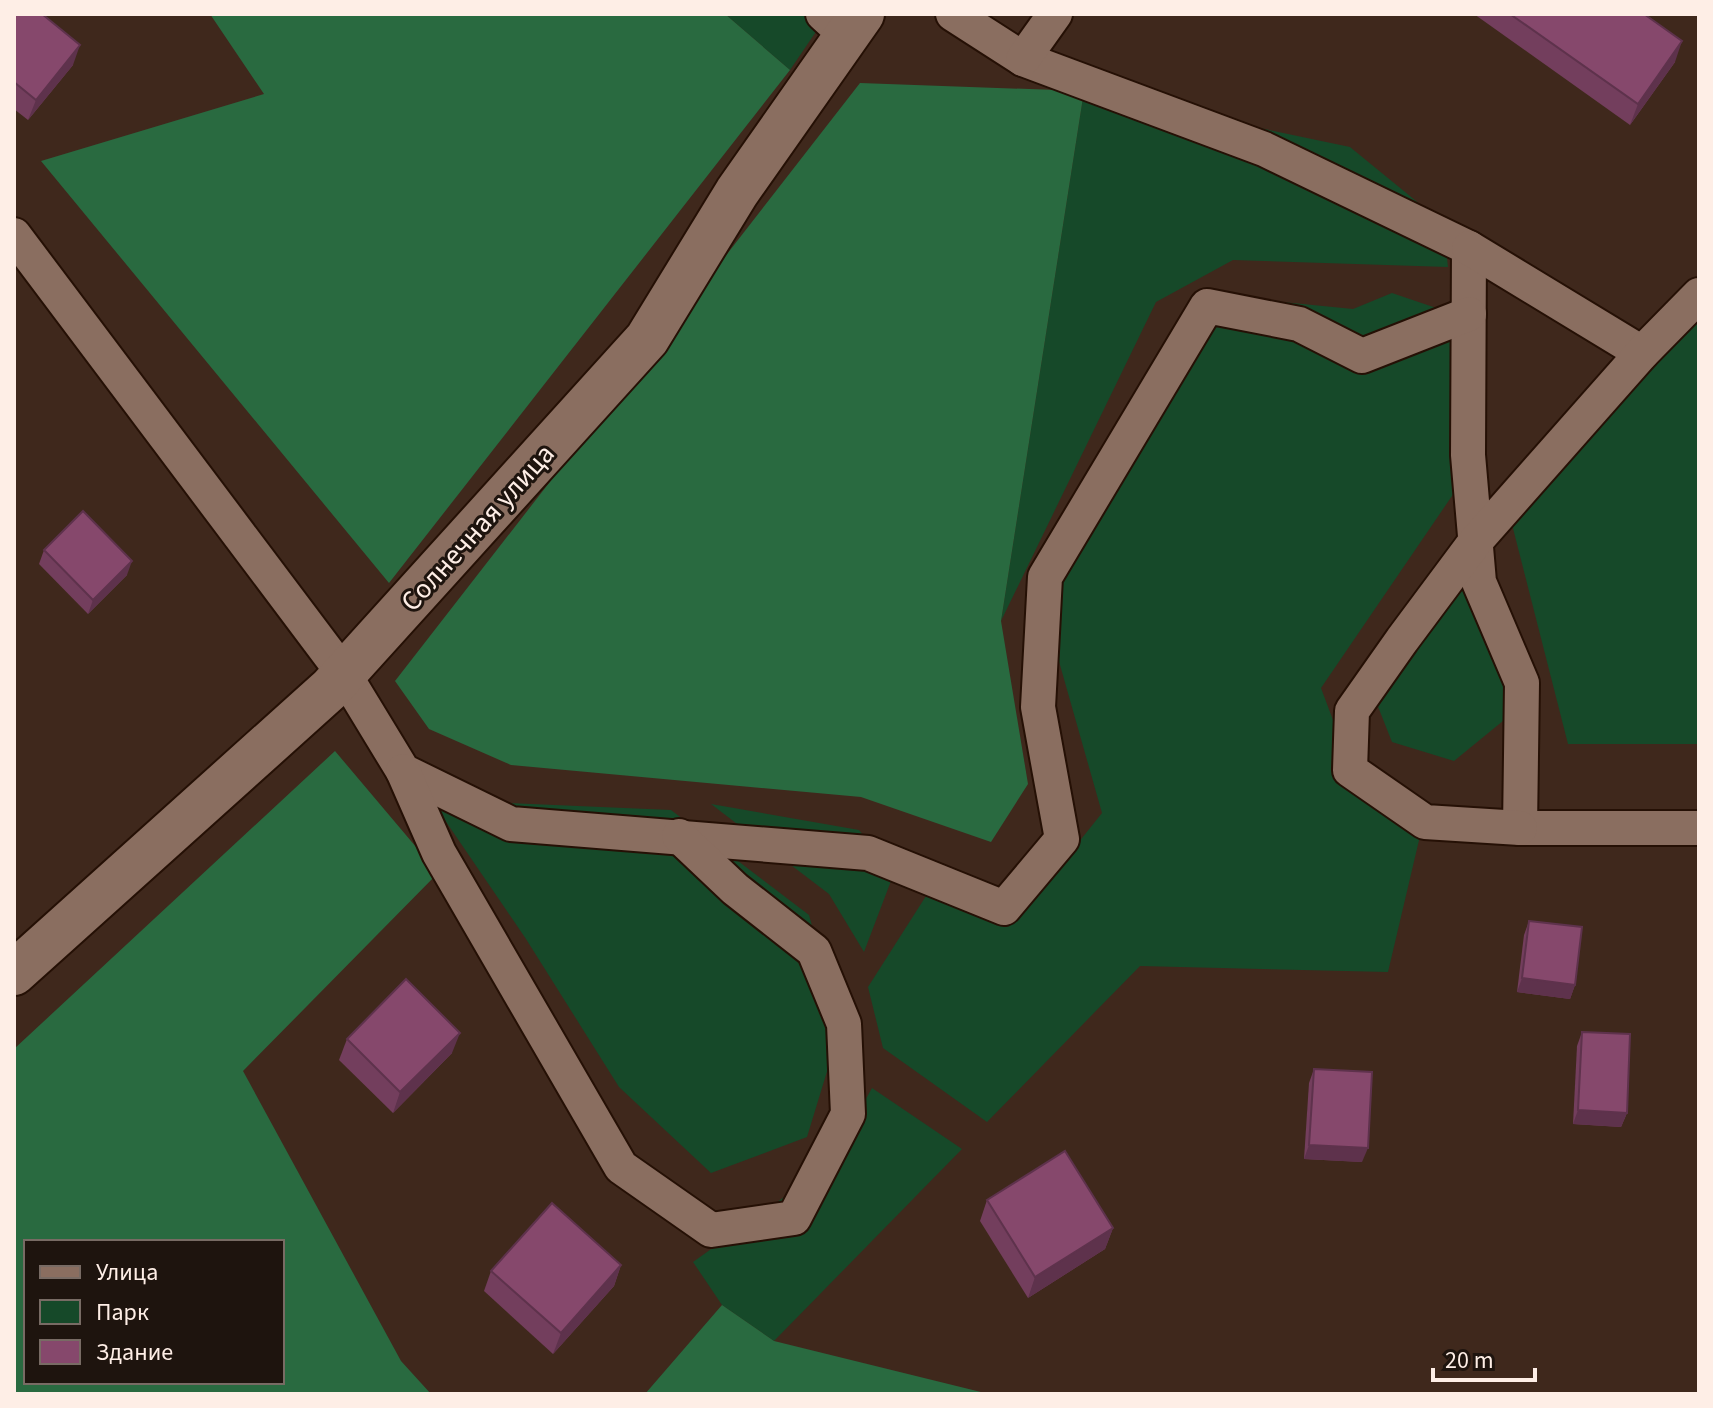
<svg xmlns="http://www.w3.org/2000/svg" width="1713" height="1408" font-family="'Source Sans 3',sans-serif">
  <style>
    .green { fill: #164929 }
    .forest { fill: #296a40; fill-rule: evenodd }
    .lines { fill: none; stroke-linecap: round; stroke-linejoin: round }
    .street-casing { stroke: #251005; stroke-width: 38 }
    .secondary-casing { stroke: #251005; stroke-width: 48 }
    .street { stroke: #8a6e60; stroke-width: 34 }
    .secondary { stroke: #8a6e60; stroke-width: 44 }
    .wall { fill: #733e5d }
    .shaded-wall { fill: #5e324c }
    .building { fill: #86486c; stroke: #5e324c; stroke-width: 2 }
    .labels { text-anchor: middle; stroke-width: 6; stroke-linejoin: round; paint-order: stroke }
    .street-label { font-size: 28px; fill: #feeee6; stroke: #1e140e }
  </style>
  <rect width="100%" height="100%" fill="#3f281c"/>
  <g class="green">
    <polygon points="725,14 828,14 790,70"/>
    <polygon points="1084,91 1350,147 1443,223 1448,267 1233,260 1156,302 1001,621"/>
    <polygon points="1699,289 1699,744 1568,744 1505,497"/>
    <polygon points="1392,293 1451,313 1454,493 1321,688 1355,779 1420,836 1388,972 1140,966 987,1122 883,1048 868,987 940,874 1026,908 1102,813 1043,605 1148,409 1234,297 1353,309"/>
    <polygon points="1474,548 1520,707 1454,761 1392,742 1375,699"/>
    <polygon points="395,747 483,802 671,810 809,915 840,1029 807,1137 711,1173 619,1087 526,939"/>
    <polygon points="711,804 859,830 894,873 864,952 829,894"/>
    <polygon points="872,1088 962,1149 774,1341 722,1305 693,1262 829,1165"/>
  </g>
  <g class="forest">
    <polygon points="210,14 725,14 790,70 389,583 41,161 264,94"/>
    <polygon points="860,83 1084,91 1001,621 1028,784 991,842 861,797 511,765 429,729 395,681"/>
    <path d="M335 751 438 873 243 1071 401 1361 431 1394H14V1049ZM26 1242H282V1382H26Z"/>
    <polygon points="722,1305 774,1341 989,1394 645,1394"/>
  </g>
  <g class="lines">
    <g class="street-casing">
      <g id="street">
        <polyline points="823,14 847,36"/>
        <polyline points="953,14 1023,59 1264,149 1469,248 1468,455 1479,582 1522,683 1520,828 1699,828"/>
        <polyline points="1023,59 1055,14"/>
        <polyline points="14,235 344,674 403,771 511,824 868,853 1004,908 1062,839 1038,707 1045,577 1207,306 1299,324 1362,356 1469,314"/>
        <polyline points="1469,248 1642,353"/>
        <polyline points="403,771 439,853 621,1167 711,1230 794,1218 848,1114 844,1024 814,951 735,889 679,836"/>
        <polyline points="1520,828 1425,822 1350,770 1352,711 1402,640 1475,542 1642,353 1699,295"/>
      </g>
    </g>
    <g class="secondary-casing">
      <polyline id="secondary" points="14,973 331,688 647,339 737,192 862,14"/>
    </g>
    <use href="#street" class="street"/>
    <use href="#secondary" class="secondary"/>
  </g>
  <g class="wall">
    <polygon points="14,14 73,65 28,120 14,109"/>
    <polygon points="1474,14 1644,14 1675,62 1630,125"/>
    <polygon points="44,550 127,575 88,614 39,564"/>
    <polygon points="1529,921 1575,985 1570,999 1517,992 1524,935"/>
    <polygon points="1582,1032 1627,1113 1621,1127 1573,1124 1577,1046"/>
    <polygon points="347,1039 452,1053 393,1113 339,1060"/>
    <polygon points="1314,1069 1362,1162 1304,1159 1309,1083"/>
    <polygon points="987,1200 1113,1228 1105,1249 1028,1298 980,1221"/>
    <polygon points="621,1265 614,1286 553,1354 484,1291 491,1271"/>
  </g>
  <g class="shaded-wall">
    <polygon points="1682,41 1675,62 1630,125 1638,104"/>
    <polygon points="80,45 73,65 28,120 36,100"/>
    <polygon points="132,561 127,575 88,614 93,600"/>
    <polygon points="1522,978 1575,985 1570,999 1517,992"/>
    <polygon points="460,1033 452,1053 393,1113 400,1092"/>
    <polygon points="1578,1110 1627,1113 1621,1127 1573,1124"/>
    <polygon points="1309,1145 1368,1148 1362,1162 1304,1159"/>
    <polygon points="1113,1228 1105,1249 1028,1298 1035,1277"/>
    <polygon points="621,1265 614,1286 553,1354 561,1333"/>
  </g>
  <g class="building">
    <polygon points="14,14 42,14 80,45 36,100 14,82"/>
    <polygon points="1510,14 1644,14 1682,41 1638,104"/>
    <polygon points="83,511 132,561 93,600 44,550"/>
    <polygon points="1529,921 1582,927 1575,985 1522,978"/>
    <polygon points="406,979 460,1033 400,1092 347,1039"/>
    <polygon points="1582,1032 1630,1034 1627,1113 1578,1110"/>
    <polygon points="1314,1069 1372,1072 1368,1148 1309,1145"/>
    <polygon points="1065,1151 1113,1228 1035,1277 987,1200"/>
    <polygon points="552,1203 621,1265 561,1333 491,1271"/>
  </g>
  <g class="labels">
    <g class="street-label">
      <text transform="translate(477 527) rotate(-48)" y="10">Солнечная улица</text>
    </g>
  </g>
  <rect width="1713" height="1408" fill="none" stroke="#feeee6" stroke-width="32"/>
  <rect x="24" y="1240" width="260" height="144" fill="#1e140e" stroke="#786b64" stroke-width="2"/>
  <rect x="40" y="1266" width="40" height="12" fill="#8a6e60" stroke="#786b64" stroke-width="2"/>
  <text x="96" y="1280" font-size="24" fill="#feeee6">Улица</text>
  <rect x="40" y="1300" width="40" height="24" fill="#164929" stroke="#786b64" stroke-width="2"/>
  <text x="96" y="1320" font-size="24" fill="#feeee6">Парк</text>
  <rect x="40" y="1340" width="40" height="24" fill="#86486c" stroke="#786b64" stroke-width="2"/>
  <text x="96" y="1360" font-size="24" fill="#feeee6">Здание</text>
  <path d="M1433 1368v12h102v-12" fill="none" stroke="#feeee6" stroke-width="4"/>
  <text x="1445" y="1368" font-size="24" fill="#feeee6" stroke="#1e140e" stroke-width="6" paint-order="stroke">20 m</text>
</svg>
